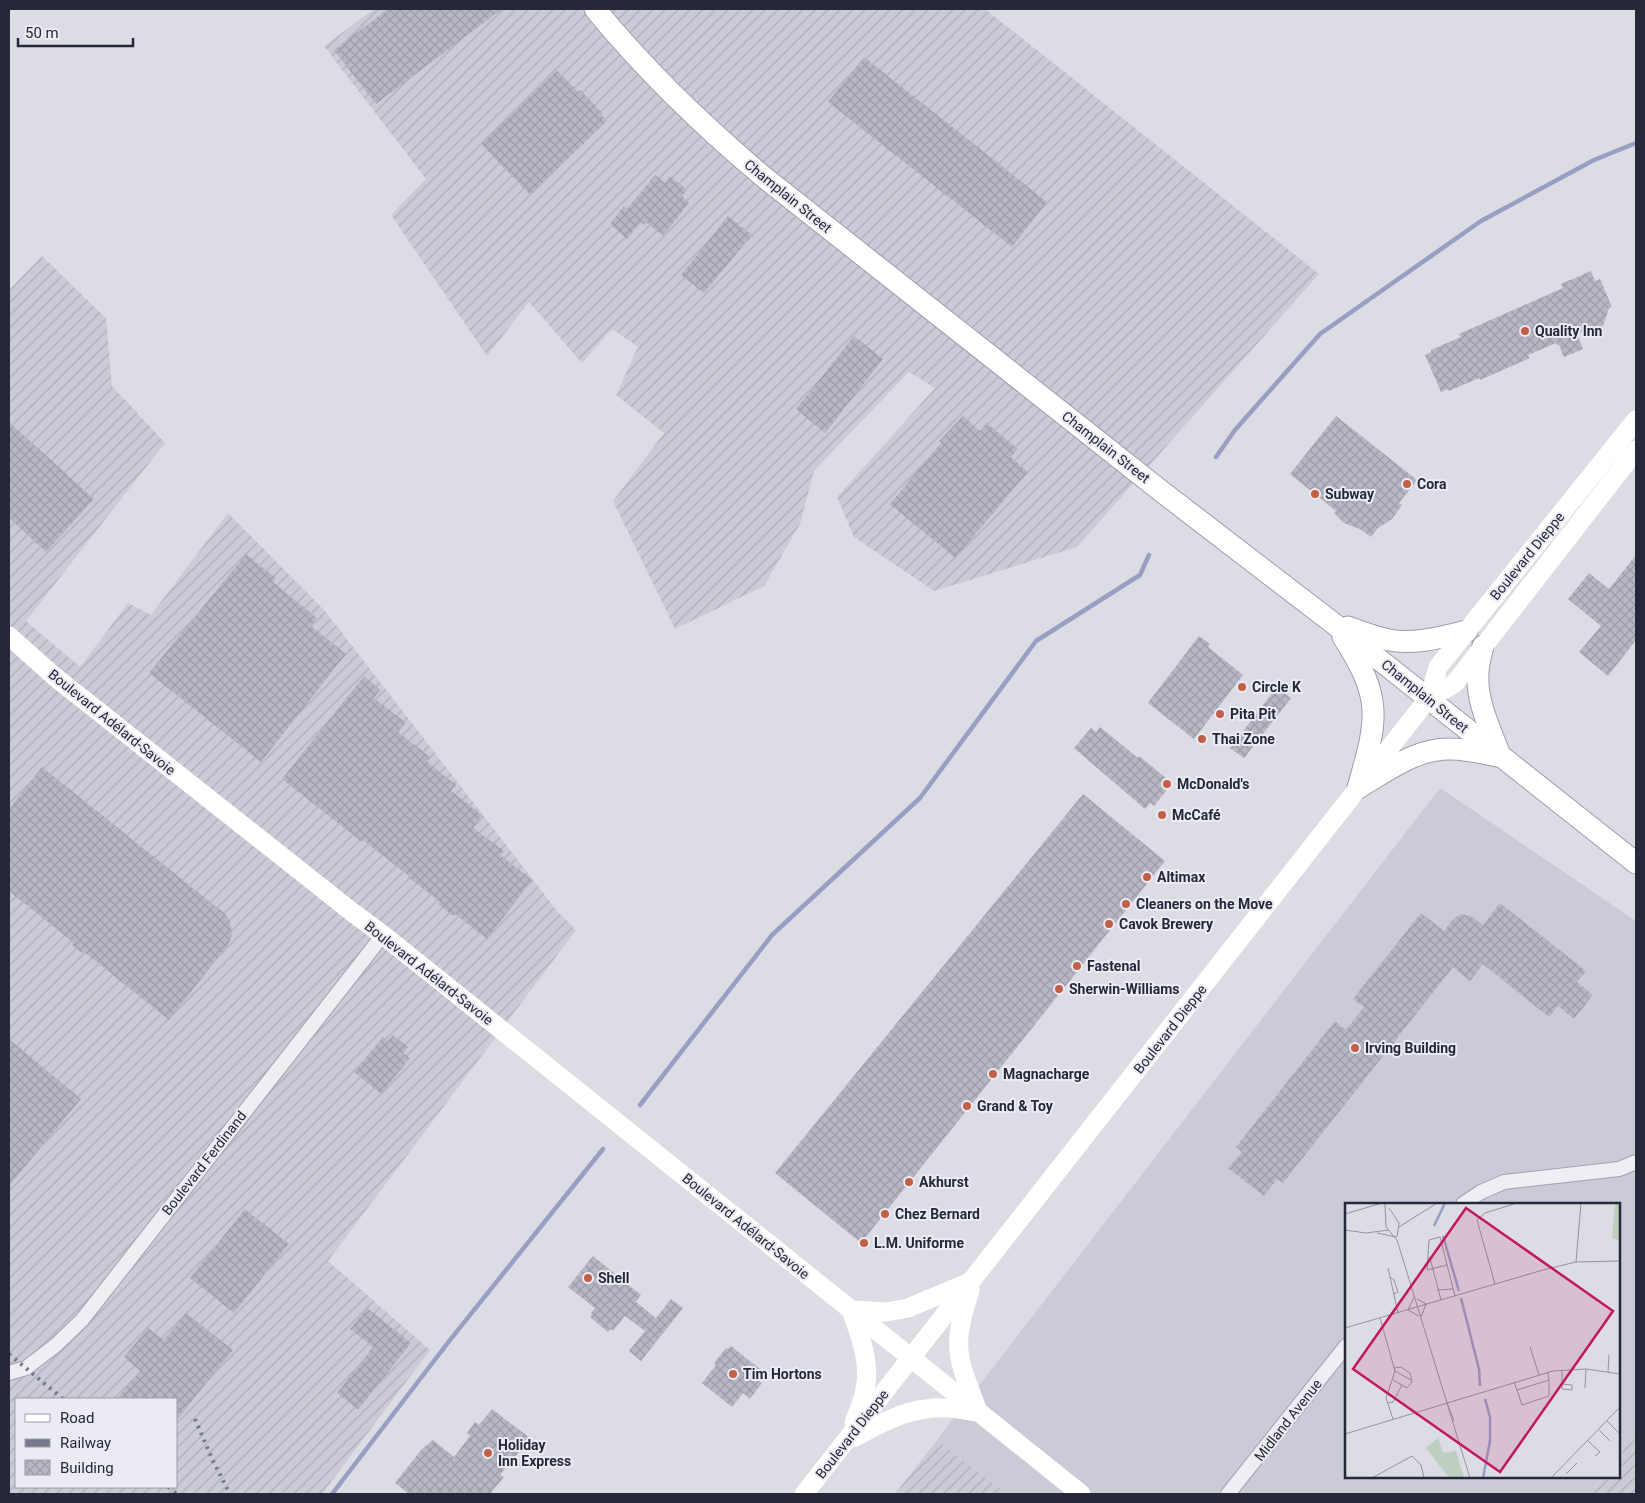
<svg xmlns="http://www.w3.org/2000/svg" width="1645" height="1503" font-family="Roboto,sans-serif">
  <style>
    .built { fill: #cacbd6 }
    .industrial { fill: url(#industrial-furrows); fill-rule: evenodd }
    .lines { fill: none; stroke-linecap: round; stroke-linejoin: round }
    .stream { stroke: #999fc3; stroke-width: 4.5 }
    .building { fill: url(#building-cross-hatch) }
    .street-casing { stroke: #a2a2ae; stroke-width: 16 }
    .primary-casing { stroke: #9c9db0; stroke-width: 23 }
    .street { stroke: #eeeef4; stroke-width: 14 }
    .secondary { stroke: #fff; stroke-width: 19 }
    .primary { stroke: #fff; stroke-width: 21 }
    .rail { stroke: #77788d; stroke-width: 4; stroke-dasharray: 2.5 5; stroke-linecap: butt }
    .poi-dot { fill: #c35e48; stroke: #ebecf3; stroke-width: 2 }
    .labels { text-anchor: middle; stroke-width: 4; stroke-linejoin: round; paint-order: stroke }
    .street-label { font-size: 14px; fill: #27273a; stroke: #ebecf3 }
    .poi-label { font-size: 14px; font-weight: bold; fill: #27273a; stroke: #ebecf3; text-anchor: start }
    .inset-river { fill: none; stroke: #999fc3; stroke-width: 2.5 }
    .inset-road { fill: none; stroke: #9494a1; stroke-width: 1 }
    .view { fill: #c2185b; fill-opacity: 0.15; stroke: #c2185b; stroke-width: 2.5 }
    .inset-edge { fill: none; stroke: #27273a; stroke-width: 2.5 }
  </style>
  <defs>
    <pattern id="industrial-furrows" width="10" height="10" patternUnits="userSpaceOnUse" patternTransform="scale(1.25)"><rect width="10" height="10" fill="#cacbd6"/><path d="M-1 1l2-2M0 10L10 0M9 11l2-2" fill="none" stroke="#aeaeb8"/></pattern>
    <pattern id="building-cross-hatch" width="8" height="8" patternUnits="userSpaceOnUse" patternTransform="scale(1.25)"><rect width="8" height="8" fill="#b7b7c4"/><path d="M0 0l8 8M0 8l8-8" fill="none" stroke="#9d9da9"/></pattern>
  </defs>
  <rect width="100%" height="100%" fill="#dcdce5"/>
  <polygon class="built" points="1440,788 1636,921 1636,1434 1619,1457 1619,1204 1346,1204 1346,1477 1603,1477 1590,1494 1007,1494 937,1440"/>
  <g class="industrial">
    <polygon points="374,9 985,9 1319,274 1077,547 934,591 854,537 837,497 935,388 909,372 814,471 800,524 764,586 675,629 613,501 664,433 616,395 638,347 612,329 582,363 529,302 487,356 391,215 426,179 324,46"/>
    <path d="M42 256 106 318 112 386 165 443 26 621 80 667 128 603 151 615 228 513 325 611 558 912 576 930 328 1261 430 1350 322 1494H9V290ZM16 1399H176V1487H16Z"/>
    <polygon points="1636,1434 1636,1494 1590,1494 1603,1477 1619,1477 1619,1457"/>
    <polygon points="937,1440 1007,1494 895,1494"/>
  </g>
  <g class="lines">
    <g class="stream">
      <polyline points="1216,457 1235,430 1320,334 1481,221 1594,160 1636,143"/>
      <polyline points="640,1105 772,935 920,798 1036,641 1140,575 1149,555"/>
      <polyline points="332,1494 450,1340 603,1149"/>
    </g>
  </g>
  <g class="building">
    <polygon points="388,9 502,9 376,104 334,50"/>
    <polygon points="864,57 1047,202 1012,247 828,102"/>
    <polygon points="557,70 578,92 580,90 603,114 601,115 607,121 530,195 481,144"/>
    <polygon points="655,175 665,183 670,176 687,190 682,196 689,203 663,236 646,222 644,225 641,222 627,239 610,224 624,206 627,209"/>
    <polygon points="728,216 752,235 704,293 681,275"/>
    <polygon points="1591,271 1595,281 1600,279 1612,307 1609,308 1603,326 1598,329 1593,327 1577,334 1583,349 1564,357 1559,345 1557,345 1556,343 1528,355 1530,358 1480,380 1479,378 1449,391 1448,389 1441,392 1425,355 1431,352 1431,350 1461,337 1459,334 1563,288 1561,284"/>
    <polygon points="854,336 883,359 825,433 796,409"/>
    <polygon points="963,416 980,431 987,423 1018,449 1011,457 1028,472 955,558 890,504 941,443 939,441"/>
    <polygon points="1336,416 1417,480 1399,503 1402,505 1392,519 1378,528 1371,537 1360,529 1344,523 1334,513 1336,511 1290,474"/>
    <polygon points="9,422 94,499 46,552 9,518"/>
    <polygon points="246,554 276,578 273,582 317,618 311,626 346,654 261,762 149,673"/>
    <polygon points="1636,555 1636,640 1608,676 1579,652 1601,626 1568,599 1589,573 1609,589"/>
    <polygon points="1199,636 1210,644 1208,647 1243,675 1194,739 1148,703"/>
    <polygon points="364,676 380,690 374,698 406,723 398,732 430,757 426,761 456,785 451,791 482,815 473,828 504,851 500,855 532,880 487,939 455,914 453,916 438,904 440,902 408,877 409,876 363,840 362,842 282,779"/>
    <polygon points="1277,687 1291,698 1244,758 1230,748"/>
    <polygon points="1100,727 1138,758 1139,756 1172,783 1154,806 1150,803 1145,809 1074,748 1091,728 1096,732"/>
    <polygon points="42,767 224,913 230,921 232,936 228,945 169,1020 83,951 82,953 72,945 74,943 9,891 9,809"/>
    <polygon points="1083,794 1165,861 861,1243 775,1173"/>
    <polygon points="1500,903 1586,971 1577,982 1593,995 1574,1019 1558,1006 1549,1017 1483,964 1470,981 1453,967 1394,1042 1398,1045 1390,1054 1387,1051 1283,1183 1277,1179 1264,1196 1228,1168 1242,1152 1236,1147 1335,1021 1346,1030 1364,1007 1353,999 1421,913 1444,931 1453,919 1461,914 1471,916 1483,925"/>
    <polygon points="393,1035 408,1047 403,1053 410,1058 381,1094 354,1072 383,1037 388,1041"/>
    <polygon points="9,1039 81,1099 9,1186"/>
    <polygon points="245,1209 289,1244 234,1313 190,1278"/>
    <polygon points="593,1256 641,1295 636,1302 656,1318 671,1299 683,1308 641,1361 629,1351 645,1331 625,1316 613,1331 610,1329 608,1332 590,1317 592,1315 591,1313 595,1308 568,1287"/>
    <polygon points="367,1308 411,1343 358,1410 337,1393 373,1347 350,1329"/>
    <polygon points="186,1313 233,1350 176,1421 176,1399 117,1399 140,1371 124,1357 148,1328 164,1340"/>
    <polygon points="731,1346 761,1370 755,1378 762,1383 750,1399 743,1393 732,1407 702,1383 716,1365 714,1363 726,1348 728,1349"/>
    <polygon points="492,1409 530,1438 500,1475 504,1477 490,1494 409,1494 395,1483 422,1449 433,1440 454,1457 470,1436 467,1433 475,1422 479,1425"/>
  </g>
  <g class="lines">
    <g class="street-casing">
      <g id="street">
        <polyline points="1463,1204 1481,1192 1504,1182 1619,1169 1636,1162"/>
        <polyline points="9,1373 26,1368 56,1345 82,1320 383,935"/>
        <polyline points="1228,1494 1346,1346"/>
      </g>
    </g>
    <g class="primary-casing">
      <g id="primary">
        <path d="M595 9C646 71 703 126 765 178L1161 491 1333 623 1636 863"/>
        <path d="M1348 627C1361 632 1375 637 1389 640 1415 645 1442 637 1467 631"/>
        <path d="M1343 637C1384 700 1377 720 1358 788"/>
        <path d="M1483 646C1481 655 1478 664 1478 673 1476 702 1491 730 1500 756"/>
        <path d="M1358 788C1387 771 1416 748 1451 749 1467 749 1482 753 1498 756"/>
      </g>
    </g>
    <use href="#street" class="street"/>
    <g class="secondary">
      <polyline points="9,636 55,677 352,912 383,935 1081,1494"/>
      <polyline points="1429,699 1438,667 1636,420"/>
      <path d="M970 1290C966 1305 960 1320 959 1336 956 1362 970 1388 978 1412"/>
      <path d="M851 1310C860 1336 871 1362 865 1390 863 1401 858 1412 854 1423"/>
      <polyline points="851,1310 887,1312 908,1308 970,1282"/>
      <path d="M853 1438C876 1426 900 1412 926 1409 943 1406 960 1409 976 1412"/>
      <polyline points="804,1494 1428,699 1455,683 1636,450"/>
    </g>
    <use href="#primary" class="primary"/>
    <g class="rail">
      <polyline points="9,1354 63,1399"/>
      <polyline points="195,1419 213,1461 230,1494"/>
      <polyline points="168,1487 177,1494"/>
    </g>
  </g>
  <g class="poi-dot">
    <circle cx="1525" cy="331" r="5"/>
    <circle cx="1407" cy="484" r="5"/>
    <circle cx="1315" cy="494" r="5"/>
    <circle cx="1242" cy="687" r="5"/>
    <circle cx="1220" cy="714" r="5"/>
    <circle cx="1202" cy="739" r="5"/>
    <circle cx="1167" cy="784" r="5"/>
    <circle cx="1162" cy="815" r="5"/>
    <circle cx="1147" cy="877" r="5"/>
    <circle cx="1126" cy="904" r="5"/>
    <circle cx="1109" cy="924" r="5"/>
    <circle cx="1077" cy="966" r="5"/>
    <circle cx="1059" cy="989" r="5"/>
    <circle cx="1355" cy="1048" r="5"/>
    <circle cx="993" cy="1074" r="5"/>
    <circle cx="967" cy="1106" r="5"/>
    <circle cx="909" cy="1182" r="5"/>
    <circle cx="885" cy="1214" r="5"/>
    <circle cx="864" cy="1243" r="5"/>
    <circle cx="588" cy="1278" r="5"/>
    <circle cx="733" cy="1374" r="5"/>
    <circle cx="488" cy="1453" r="5"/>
  </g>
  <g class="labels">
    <g class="street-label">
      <text transform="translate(788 196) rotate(39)" y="5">Champlain Street</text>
      <text transform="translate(1106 447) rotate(38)" y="5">Champlain Street</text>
      <text transform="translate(1527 556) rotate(-51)" y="5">Boulevard Dieppe</text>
      <text transform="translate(1425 696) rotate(39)" y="5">Champlain Street</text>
      <text transform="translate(112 722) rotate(39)" y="5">Boulevard Adélard-Savoie</text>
      <text transform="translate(429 973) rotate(38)" y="5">Boulevard Adélard-Savoie</text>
      <text transform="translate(1170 1029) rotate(-52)" y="5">Boulevard Dieppe</text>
      <text transform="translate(204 1163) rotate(-52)" y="5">Boulevard Ferdinand</text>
      <text transform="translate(746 1226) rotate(39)" y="5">Boulevard Adélard-Savoie</text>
      <text transform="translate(1288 1420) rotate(-52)" y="5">Midland Avenue</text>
      <text transform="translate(852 1434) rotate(-52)" y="5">Boulevard Dieppe</text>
    </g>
    <g class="poi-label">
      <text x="1535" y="336">Quality Inn</text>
      <text x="1417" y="489">Cora</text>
      <text x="1325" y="499">Subway</text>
      <text x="1252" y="692">Circle K</text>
      <text x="1230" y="719">Pita Pit</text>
      <text x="1212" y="744">Thai Zone</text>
      <text x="1177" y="789">McDonald's</text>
      <text x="1172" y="820">McCafé</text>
      <text x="1157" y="882">Altimax</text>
      <text x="1136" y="909">Cleaners on the Move</text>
      <text x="1119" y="929">Cavok Brewery</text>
      <text x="1087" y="971">Fastenal</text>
      <text x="1069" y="994">Sherwin-Williams</text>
      <text x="1365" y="1053">Irving Building</text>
      <text x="1003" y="1079">Magnacharge</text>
      <text x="977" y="1111">Grand &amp; Toy</text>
      <text x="919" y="1187">Akhurst</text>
      <text x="895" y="1219">Chez Bernard</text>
      <text x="874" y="1248">L.M. Uniforme</text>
      <text x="598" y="1283">Shell</text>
      <text x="743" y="1379">Tim Hortons</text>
      <text x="498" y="1450">Holiday<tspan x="498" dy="16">Inn Express</tspan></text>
    </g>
  </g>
  <g transform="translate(1345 1203)">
    <rect width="275" height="275" fill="#dcdce5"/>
    <path d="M270 0H275V38L267 35ZM93 235 98 250 111 248 119 275H104L81 245Z" fill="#becebf"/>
    <path class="inset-river" d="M89 23 100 0M98 33 114 88M116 95 134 166 135 183M138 275 145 238V214L140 196"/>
    <path class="inset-road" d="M40 0 41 24 52 37 125 275M44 5 54 20 52 34M0 11 37 0M54 24 92 0M0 27 21 30 44 27M32 30 51 34M82 55H85L96 97M231 59 236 0M102 62 82 67 84 37 95 34 110 93M43 65 53 110M45 74 49 77 53 89 48 91M150 81 132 17 140 10 172 0M92 87 108 86M69 94 63 107 74 113M72 96 81 101 76 114M35 115 50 168 41 195 48 216M0 125 198 67 231 59 275 58M185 144 194 172M50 168 66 177M263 169 264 152M48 177 62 185 67 179 65 170 56 164 49 165M169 179 172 187 204 177 203 170M217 181 227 182V187L217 186V168M240 185 241 166M172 187 177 202 204 193V177M43 200 48 199 57 182M102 200 109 218M262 218 275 231M254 227 265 238M0 231 208 168 241 166 275 171M243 238 255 249 250 253M221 271 232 260M27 275 67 253 76 262 79 275M206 275 275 204"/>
    <path class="view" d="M121 5 268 108 155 269 8 166Z"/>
    <rect width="275" height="275" class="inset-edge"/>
  </g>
  <rect width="1645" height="1503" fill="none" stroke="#27273a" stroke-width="20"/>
  <rect x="15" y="1398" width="162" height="90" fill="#ebecf3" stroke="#9d9da9"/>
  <rect x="25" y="1414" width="25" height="8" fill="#ffffff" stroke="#9d9da9"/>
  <text x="60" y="1423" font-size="15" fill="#27273a">Road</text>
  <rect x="25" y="1439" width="25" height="8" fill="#77788d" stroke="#9d9da9"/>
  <text x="60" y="1448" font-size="15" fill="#27273a">Railway</text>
  <rect x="25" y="1460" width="25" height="15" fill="url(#building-cross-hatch)" stroke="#9d9da9"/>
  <text x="60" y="1473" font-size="15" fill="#27273a">Building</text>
  <path d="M18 38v8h115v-8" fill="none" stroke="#27273a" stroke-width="2.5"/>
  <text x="25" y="38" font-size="15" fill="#27273a" stroke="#ebecf3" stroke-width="4" paint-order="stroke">50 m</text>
</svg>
